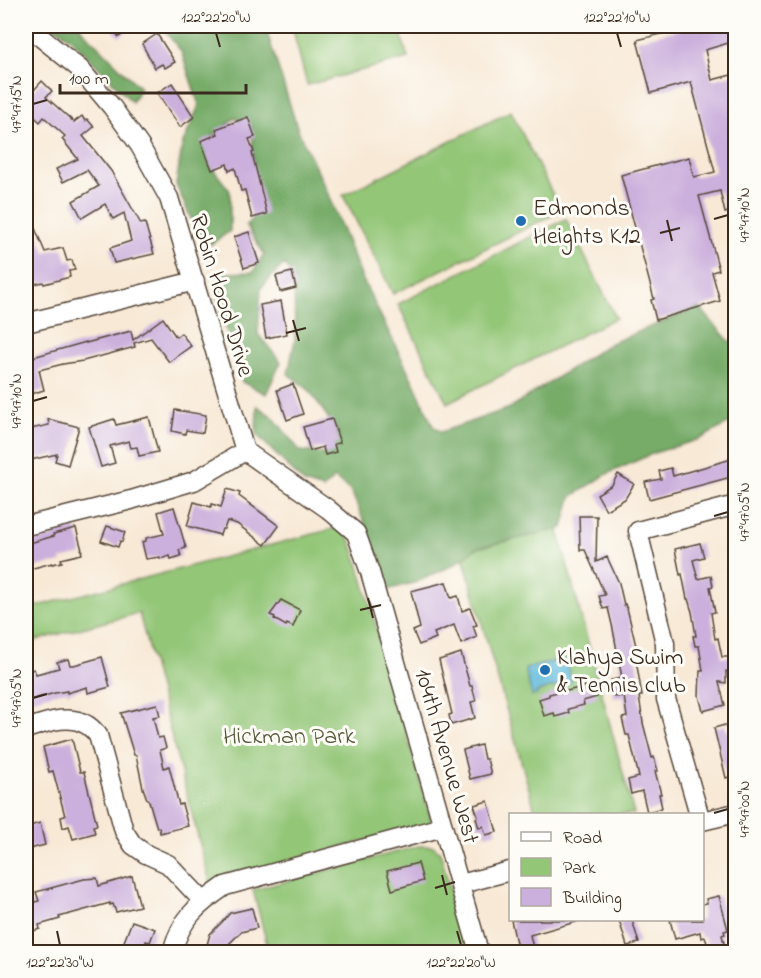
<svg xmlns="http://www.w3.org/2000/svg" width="761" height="978" font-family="'Indie Flower',sans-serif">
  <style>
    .green { fill: #93c677; stroke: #67784a; stroke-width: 1.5 }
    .forest { fill: #76ab68; stroke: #586a43; stroke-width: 1.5 }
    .water { fill: #5ebadc; stroke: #4c727d; stroke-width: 1.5 }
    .building { fill: #cbafdc }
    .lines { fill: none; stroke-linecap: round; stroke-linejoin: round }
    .minor-casing { stroke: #57473a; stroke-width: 21 }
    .minor { stroke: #fff; stroke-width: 18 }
    .ticks { fill: none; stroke: #3b2a1e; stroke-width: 2 }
    .poi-dot { fill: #1f6fb2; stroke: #fdfcf7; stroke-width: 2 }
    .labels { text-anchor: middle; stroke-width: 6; stroke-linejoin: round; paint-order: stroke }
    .poi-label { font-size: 24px; fill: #3b2a1e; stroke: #fdfcf7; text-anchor: start }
    .street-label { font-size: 24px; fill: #3b2a1e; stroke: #fdfcf7 }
    .park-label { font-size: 24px; fill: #555939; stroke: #fdfcf7 }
    .neatline { fill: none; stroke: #3b2a1e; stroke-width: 2 }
    .ticks-label { font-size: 15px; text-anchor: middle; fill: #3b2a1e }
  </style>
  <rect width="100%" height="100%" fill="#fdfcf7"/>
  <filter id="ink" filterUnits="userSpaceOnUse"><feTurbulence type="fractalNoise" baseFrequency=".0167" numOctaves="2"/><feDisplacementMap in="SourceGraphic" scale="12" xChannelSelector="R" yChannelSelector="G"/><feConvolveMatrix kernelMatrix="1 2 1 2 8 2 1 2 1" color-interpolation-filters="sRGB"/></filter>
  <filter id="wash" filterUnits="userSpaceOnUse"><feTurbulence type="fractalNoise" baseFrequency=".008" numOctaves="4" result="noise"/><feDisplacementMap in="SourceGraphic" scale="24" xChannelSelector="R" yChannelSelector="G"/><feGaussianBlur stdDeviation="1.35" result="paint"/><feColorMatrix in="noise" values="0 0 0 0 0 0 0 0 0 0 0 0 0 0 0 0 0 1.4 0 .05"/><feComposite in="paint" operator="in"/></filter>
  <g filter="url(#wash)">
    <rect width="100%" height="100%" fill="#f8e9d6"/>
    <g class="green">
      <polygon points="292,26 399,26 408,58 307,85"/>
      <polygon points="511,111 561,211 393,294 343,195"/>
      <polygon points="566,219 616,318 447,403 398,304"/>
      <polygon points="550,500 634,814 536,814 454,525"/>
      <polygon points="340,527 350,540 356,556 432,823 210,882 139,613 26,643 26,609"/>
      <polygon points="419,846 433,846 440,852 467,952 269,952 253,890"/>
    </g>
    <g class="forest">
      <polygon points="53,26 81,26 80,28 140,88 132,102 70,38"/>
      <polygon points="161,26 265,26 298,130 326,189 362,278 415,385 433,426 441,432 510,408 609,344 699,307 730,342 735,346 735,420 700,439 654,453 607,474 571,497 563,528 477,548 453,565 417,582 386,590 370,536 351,491 334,478 323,489 304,483 256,434 257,406 273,417 300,451 328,454 338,432 309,390 288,374 295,340 294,278 284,264 261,288 258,334 281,362 266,394 242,382 217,298 224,273 253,272 264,254 246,225 263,208 254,171 252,126 235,118 212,137 213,169 230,191 230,231 211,244 199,237 176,185 182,146 199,105 181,51"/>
    </g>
    <polygon class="water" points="565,658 572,682 536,692 537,695 532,696 525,669"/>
    <g id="blocks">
      <g class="building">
        <polygon points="110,26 134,26 119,37"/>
        <polygon points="693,26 735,26 735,41 705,50 712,80 735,74 735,210 725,213 720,191 699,196 719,270 712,272 720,301 656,320 651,300 654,299 621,175 689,157 694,177 715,172 691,82 651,93 637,40"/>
        <polygon points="157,34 175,62 165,68 162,64 155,68 142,44"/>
        <polygon points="42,81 52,91 46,97 74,122 82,116 85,121 87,119 94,127 83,136 111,171 141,224 145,223 154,254 114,263 110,248 131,241 124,213 113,219 105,204 82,218 73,201 99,186 87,170 63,182 56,169 78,159 62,139 65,136 44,117 40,122 26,109 26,99"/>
        <polygon points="172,83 194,117 180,127 157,93"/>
        <polygon points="248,117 255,137 249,139 254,152 252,153 267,214 252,218 245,190 241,191 235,168 229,171 227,164 212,170 201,141 218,134 216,129"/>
        <polygon points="26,207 45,252 63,248 67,261 72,260 75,270 69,271 70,277 44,284 43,282 26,286"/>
        <polygon points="249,232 259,263 244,268 234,237"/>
        <polygon points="292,272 296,288 280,292 276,276"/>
        <polygon points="281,301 287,334 266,338 260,305"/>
        <polygon points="163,318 176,337 181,333 191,346 169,362 151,338 134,343 135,347 83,361 63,364 39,370 44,390 31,394 26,375 26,359 86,342 86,343 131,331 133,340"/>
        <polygon points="293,384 303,414 287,420 277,390"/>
        <polygon points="175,410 206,415 203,433 186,430 185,434 172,431"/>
        <polygon points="149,417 158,452 139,456 137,447 131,448 129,441 110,446 115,463 101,467 89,427 114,419 116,425"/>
        <polygon points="48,419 79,427 68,465 55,461 57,454 26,461 26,430 49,425"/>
        <polygon points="332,419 340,443 334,444 336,452 325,455 323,447 310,451 303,427"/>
        <polygon points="735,458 735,476 649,499 645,482 661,479 659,471 671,468 673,476"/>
        <polygon points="618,474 634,484 625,499 606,510 597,494 612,485"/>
        <polygon points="227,489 240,493 239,496 279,526 265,545 237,524 227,521 224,529 222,529 220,535 187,526 194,502 211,507 212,504 221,507"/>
        <polygon points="174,507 186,548 179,550 181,556 171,559 170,556 160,559 160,557 146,559 142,542 146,541 146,538 164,534 158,512"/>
        <polygon points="579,516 597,516 596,562 607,557 619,583 624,605 625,604 628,612 636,646 636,654 635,654 642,696 639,696 643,723 652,758 654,757 658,771 655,771 661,794 659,794 662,808 647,812 642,791 631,794 628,780 639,777 629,735 626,735 622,718 627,717 624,696 614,697 611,680 622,678 613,629 608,608 603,609 599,596 605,595 585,550 580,550"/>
        <polygon points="107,526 125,532 122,542 120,541 118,547 101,541"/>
        <polygon points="76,528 82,550 81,550 82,554 61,559 62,562 52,564 52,563 26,570 26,544 54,536 53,534"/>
        <polygon points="700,543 704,557 693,560 698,579 711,576 713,586 710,587 715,612 711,613 715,639 718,638 722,657 734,657 733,672 726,671 726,683 719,682 725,705 703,711 699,696 700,671 703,671 699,646 695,646 693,636 696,636 692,612 688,599 687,599 682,574 680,575 675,549"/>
        <polygon points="446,582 451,598 458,596 462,611 470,608 477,625 473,626 477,637 461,644 454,625 434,633 436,638 419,645 413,631 420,628 411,591"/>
        <polygon points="281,600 300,610 293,627 287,624 286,626 274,619 275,617 270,615"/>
        <polygon points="461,653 470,686 472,686 476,701 471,702 475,718 451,725 449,715 452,714 439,660"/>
        <polygon points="102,657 110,687 88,693 87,687 67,693 67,691 55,693 26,701 26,672 34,669 36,674 59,668 57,662 68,659 70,665 74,665"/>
        <polygon points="594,684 597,697 583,701 584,705 568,709 569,713 555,717 554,713 544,716 539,699 549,696 549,694 563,691 563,692"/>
        <polygon points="157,704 160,716 153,717 158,738 163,737 166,748 160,750 164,768 169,766 179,805 182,804 188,826 160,833 159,827 157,828 149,801 147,799 143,788 136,755 134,755 121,713"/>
        <polygon points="725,725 727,731 732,730 735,741 735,775 726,778 714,728"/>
        <polygon points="72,739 80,772 84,772 97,825 93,826 95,833 73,839 69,826 63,828 61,817 65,816 53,771 49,772 43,747"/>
        <polygon points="481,745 484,759 487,759 491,774 470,779 463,750"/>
        <polygon points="488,801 497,832 486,835 483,826 479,828 476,818 478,817 474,805"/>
        <polygon points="40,823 45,845 26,850 26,827"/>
        <polygon points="418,863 423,881 392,890 387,871"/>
        <polygon points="132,876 140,906 116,912 113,904 110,905 110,903 59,917 60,919 39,925 40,929 26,933 26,904 39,901 36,892 84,879 97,878 99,886"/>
        <polygon points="719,896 728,930 724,931 725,934 722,935 726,951 710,952 705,937 701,938 700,932 675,939 670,920 702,920 702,904 707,903 706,899"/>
        <polygon points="252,908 257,928 241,932 228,945 226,952 205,952 210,934 223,921 230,913"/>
        <polygon points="511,920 576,920 576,922 530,935 534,952 518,952"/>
        <polygon points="619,920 632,920 639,943 627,946"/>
        <polygon points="132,921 155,929 150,942 146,941 145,946 142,945 139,952 120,952"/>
      </g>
    </g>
  </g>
  <g filter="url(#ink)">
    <use href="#blocks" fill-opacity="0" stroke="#57473a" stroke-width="1.5"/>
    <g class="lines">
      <g class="minor-casing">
        <g id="minor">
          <polyline points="26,28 38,35 80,69 112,107 140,146 169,198 245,451 328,509 356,533 370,572 479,952"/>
          <polyline points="26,323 195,281"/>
          <polyline points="26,526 131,500 194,481 245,451"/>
          <path d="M26 729C45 723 69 713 87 725 91 727 95 732 98 735L124 831 133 845 146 854 168 864 203 901"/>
          <polyline points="699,814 666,699 665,643 638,531 736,505"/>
          <polyline points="702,821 736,813"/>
          <polyline points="461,884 510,871"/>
          <path d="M172 952C181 919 197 905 225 886L443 827"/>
        </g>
      </g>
      <use href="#minor" class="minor"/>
    </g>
  </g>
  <path class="ticks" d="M216 33 220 47M617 33 621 47M33 104 47 100M714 219 728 215M667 220 672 241M660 233 680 228M293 320 299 341M286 333 306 328M33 401 47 397M714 516 728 512M368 598 373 618M360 610 381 605M33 698 47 694M714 813 728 809M442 875 447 895M435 888 455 882M57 931 60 945M457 931 461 945"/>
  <g class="poi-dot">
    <circle cx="521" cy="221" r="6"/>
    <circle cx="545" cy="670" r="6"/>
  </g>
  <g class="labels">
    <g class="poi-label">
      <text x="533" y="215">Edmonds<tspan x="533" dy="28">Heights K12</tspan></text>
      <text x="557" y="664">Klahya Swim<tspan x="557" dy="28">&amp; Tennis club</tspan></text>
    </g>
    <g class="street-label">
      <text transform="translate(223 295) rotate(73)" y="8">Robin Hood Drive</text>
      <text transform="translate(448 756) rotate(74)" y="8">104th Avenue West</text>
    </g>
    <g class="park-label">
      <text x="289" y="743">Hickman Park</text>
    </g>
  </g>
  <rect width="761" height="978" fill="none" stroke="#fdfcf7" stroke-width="66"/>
  <rect x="509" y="813" width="195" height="108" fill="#fdfcf7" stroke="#afa8a0" stroke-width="1.5"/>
  <rect x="521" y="832" width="30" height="9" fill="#ffffff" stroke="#afa8a0" stroke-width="1.5"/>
  <text x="563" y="843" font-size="18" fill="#3b2a1e">Road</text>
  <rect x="521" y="858" width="30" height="18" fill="#93c677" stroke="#afa8a0" stroke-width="1.5"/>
  <text x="563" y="873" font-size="18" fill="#3b2a1e">Park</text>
  <rect x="521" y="888" width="30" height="18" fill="#cbafdc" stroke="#afa8a0" stroke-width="1.5"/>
  <text x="563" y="903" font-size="18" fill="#3b2a1e">Building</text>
  <path d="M60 84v9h186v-9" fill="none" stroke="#3b2a1e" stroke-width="3"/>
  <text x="69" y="84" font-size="18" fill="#3b2a1e" stroke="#fdfcf7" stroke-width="4.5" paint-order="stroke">100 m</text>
  <rect x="33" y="33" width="695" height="912" class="neatline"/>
  <g class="ticks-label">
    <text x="216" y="22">122°22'20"W</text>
    <text x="617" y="22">122°22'10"W</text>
    <text transform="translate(16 104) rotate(-90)" y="5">47°47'15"N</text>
    <text transform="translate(744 215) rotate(-90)" y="5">47°47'10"N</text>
    <text transform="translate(16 401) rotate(-90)" y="5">47°47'10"N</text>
    <text transform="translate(744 512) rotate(-90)" y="5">47°47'05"N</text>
    <text transform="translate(16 698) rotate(-90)" y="5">47°47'05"N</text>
    <text transform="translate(744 809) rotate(-90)" y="5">47°47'00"N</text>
    <text x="60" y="967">122°22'30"W</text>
    <text x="461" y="967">122°22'20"W</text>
  </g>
</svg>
